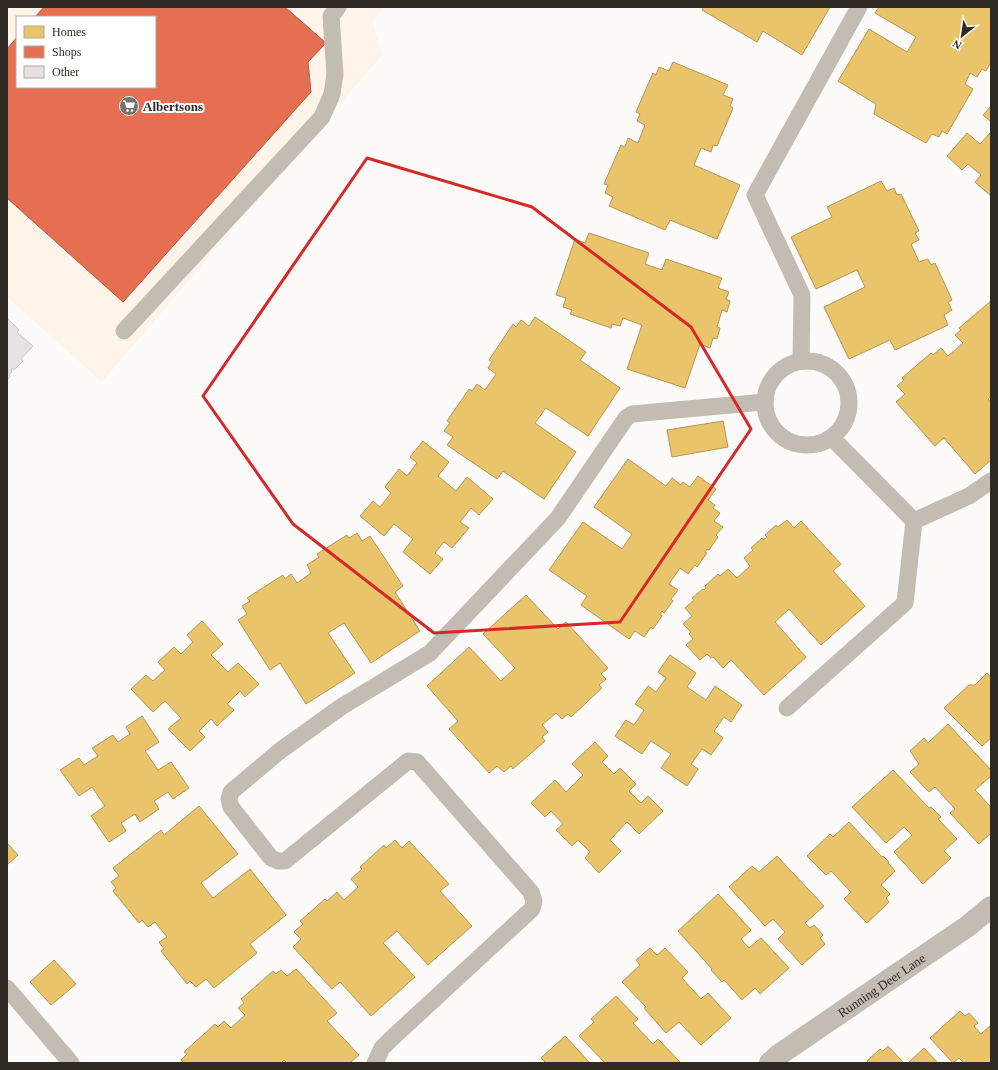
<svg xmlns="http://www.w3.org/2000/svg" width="998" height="1070" font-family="'Times New Roman',serif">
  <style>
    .built { fill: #fef4ea; fill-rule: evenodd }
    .homes { fill: #e9c46a; stroke: #b19655 }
    .shops { fill: #e76f51; stroke: #b05a43 }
    .building { fill: #e6e2df; stroke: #cfccc8 }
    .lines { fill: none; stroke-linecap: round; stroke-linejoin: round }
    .lane { stroke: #c3bcb3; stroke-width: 17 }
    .street { stroke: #c3bcb3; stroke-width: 22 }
    .marked { fill: none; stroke: #d62828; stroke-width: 3; stroke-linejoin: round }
    .labels { text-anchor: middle; stroke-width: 4; stroke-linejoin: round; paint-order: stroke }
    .poi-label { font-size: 13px; font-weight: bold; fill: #2e2923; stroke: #fff; text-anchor: start }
    .street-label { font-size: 13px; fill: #2e2923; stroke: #fff }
  </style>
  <rect width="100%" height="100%" fill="#fdfbf9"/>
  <path class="built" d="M7 7H384L373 22 382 55 102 382 7 297ZM17 17H155V87H17Z"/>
  <g class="homes">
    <polygon points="704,7 830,7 802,55 763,31 757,42 702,10"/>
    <polygon points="879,7 991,7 991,62 986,71 982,69 977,77 970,73 965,84 973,89 947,134 942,131 939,137 932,134 926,143 874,114 876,104 838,81 869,29 907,52 916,37 875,13"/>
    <polygon points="673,62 728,85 723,95 733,99 730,106 733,108 717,146 713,145 711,152 701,148 694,165 740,185 717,239 670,220 665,230 609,206 613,197 605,193 608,185 604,184 621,145 625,147 628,138 638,143 645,125 637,121 640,114 636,112 653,73 656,75 659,67 669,71"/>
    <polygon points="991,106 991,122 983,115"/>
    <polygon points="991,132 991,196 975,182 981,175 968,164 962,170 947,156 967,133 980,144"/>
    <polygon points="881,181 887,191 894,188 897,195 901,194 919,231 915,233 919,240 911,244 919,262 928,259 931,265 935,263 952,300 948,302 952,310 944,315 948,325 895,350 890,340 849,359 824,307 865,287 857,270 816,289 791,237 832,217 827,207"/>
    <polygon points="589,233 649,253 645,264 662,270 666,259 722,278 718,288 729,292 726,299 730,301 727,312 722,310 717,327 720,328 717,339 713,338 710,348 700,344 685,388 627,369 642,325 623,318 620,326 612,324 611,328 570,314 572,310 563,307 566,298 556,295 575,239 585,243"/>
    <polygon points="991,301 991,396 988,399 991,403 991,460 975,474 944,438 935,446 896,402 905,394 897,386 904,380 902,378 931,353 933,355 941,348 948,356 963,343 955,335 961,330 959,328"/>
    <polygon points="535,317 586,352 580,360 620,388 588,436 546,408 535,423 576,452 544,499 503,471 497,479 447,445 453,437 444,431 450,423 447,421 469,389 472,391 477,384 485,390 496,374 488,368 492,362 489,360 513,324 516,327 521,320 529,326"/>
    <polygon points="723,421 728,447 672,457 667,430"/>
    <polygon points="423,441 449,462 438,476 456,491 467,477 493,499 479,515 471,508 460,522 469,528 452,548 444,542 435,553 443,559 430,574 403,552 413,539 394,524 384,536 360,516 373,501 380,507 391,493 385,487 399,469 407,476 417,463 410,457"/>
    <polygon points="628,459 666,486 672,478 681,485 683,482 690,487 698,476 716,489 708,500 715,505 713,508 720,513 714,521 723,527 716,535 718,537 709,550 707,549 705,552 707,553 697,567 695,565 688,574 680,568 669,584 678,590 671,599 673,601 664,613 662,611 660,615 662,616 653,629 651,627 644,637 635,631 629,639 581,605 587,596 549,570 583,522 622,549 632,534 594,507"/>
    <polygon points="787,520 794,528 801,521 841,564 833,571 865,606 821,645 789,609 775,622 806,657 764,695 731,660 723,668 713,657 711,658 707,654 700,660 686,645 693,639 689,634 691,632 683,624 692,616 685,608 694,600 692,598 703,589 704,590 706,588 705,586 718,574 720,576 728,569 737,578 750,566 744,558 753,550 751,548 762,538 763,540 767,537 765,535 776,525 778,527"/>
    <polygon points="357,533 362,541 370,536 403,586 395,592 420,631 371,663 344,623 328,633 355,673 306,704 280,663 270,670 238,620 247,614 242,606 250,601 247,598 283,575 285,579 291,574 297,583 311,573 307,565 319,557 317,554 347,535 349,538"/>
    <polygon points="526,595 558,629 566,622 608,668 601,674 606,679 599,685 602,688 571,717 568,714 562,719 556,713 542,725 548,732 542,737 545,741 513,769 511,766 504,772 497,766 489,773 449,729 458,721 427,686 469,647 501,681 515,668 483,634"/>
    <polygon points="202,621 223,644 211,655 228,672 238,663 259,684 245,697 240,691 227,704 234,710 217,726 211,719 199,731 205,737 190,751 168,729 181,718 165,701 153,712 131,689 146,675 153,681 165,670 158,662 174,647 181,654 193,642 187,635"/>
    <polygon points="670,655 696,673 687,687 706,700 715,686 742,705 731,722 724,717 714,731 723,738 711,755 702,749 691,764 698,769 687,786 661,768 671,754 651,741 642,754 615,736 626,720 634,725 644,710 635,704 648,686 656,692 666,678 658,672"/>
    <polygon points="987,673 991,678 991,738 982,746 944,708 969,685 975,685"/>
    <polygon points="142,716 159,742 145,751 158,770 171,762 189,788 173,799 168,792 154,801 159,809 140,822 135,814 121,823 126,831 109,842 91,816 105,806 92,787 79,796 60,770 79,758 84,765 98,756 92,748 113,735 118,742 130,734 126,727"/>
    <polygon points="948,724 991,770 991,776 975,790 991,807 991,833 979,844 950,813 955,809 935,787 929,792 910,772 919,764 910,751 924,738 928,743"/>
    <polygon points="595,742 608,756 602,762 614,774 620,768 636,784 629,791 641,803 648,796 663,811 639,834 627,822 610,840 621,851 599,873 585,858 590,852 578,840 572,846 556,830 563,824 551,811 545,817 531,803 555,780 566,792 583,775 572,764"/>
    <polygon points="893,770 929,808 931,807 941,817 938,819 957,839 944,851 951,858 923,884 894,852 912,835 904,827 886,843 852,807"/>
    <polygon points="199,806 238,854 201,883 213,898 250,869 286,915 250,944 257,953 214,988 206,979 196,987 190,981 187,984 161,951 164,949 159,942 167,937 155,922 148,927 142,920 139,923 113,891 116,888 111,882 119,876 113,868 161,830 164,835"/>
    <polygon points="849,822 882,857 883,856 889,862 888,863 895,871 881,885 890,894 886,898 889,902 867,923 844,899 851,892 831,871 826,875 807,856 830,834 833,837"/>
    <polygon points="395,840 402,848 409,841 449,884 440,891 472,926 428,965 397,931 383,943 415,977 371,1016 340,982 332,989 293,947 301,939 294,932 303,924 300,921 325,899 327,901 337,892 344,900 358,887 351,879 362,869 360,867 384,845 386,848"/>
    <polygon points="7,843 18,855 7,865"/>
    <polygon points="777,856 824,906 805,923 810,928 814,925 823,935 820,938 825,944 802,965 778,939 785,932 773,919 765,926 729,887 752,866 759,872"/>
    <polygon points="718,894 751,930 741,939 749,948 761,938 789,968 760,994 755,988 742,1000 724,980 722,982 711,970 712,969 678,931"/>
    <polygon points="650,948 657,955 665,948 688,972 682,978 701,999 708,993 731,1018 701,1045 679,1022 666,1033 644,1008 646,1007 622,982 640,965 636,960"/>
    <polygon points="54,960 76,984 51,1005 30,982"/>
    <polygon points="296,969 337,1013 327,1021 359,1055 350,1063 287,1063 284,1060 281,1063 184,1063 181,1060 187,1054 184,1052 215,1024 218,1027 224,1021 231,1028 245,1015 238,1008 244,1003 241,999 273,971 276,974 281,970 287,976"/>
    <polygon points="616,996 638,1019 633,1023 653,1044 658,1039 681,1063 605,1063 579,1036 594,1022 591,1019"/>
    <polygon points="960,1011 965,1016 969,1013 978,1023 974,1026 981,1034 991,1025 991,1063 964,1063 959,1058 953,1063 930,1038"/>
    <polygon points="565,1036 590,1063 546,1063 541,1058"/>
    <polygon points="888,1046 904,1063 869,1063 867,1061 880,1049 883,1051"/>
    <polygon points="924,1048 938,1063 908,1063"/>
  </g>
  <polygon class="shops" points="44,7 285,7 326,43 308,62 311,92 123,302 7,198 7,49 17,37 17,87 155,87 155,17 35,17"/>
  <polygon class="building" points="7,318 19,330 17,332 33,346 21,359 23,361 14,370 13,368 11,371 12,372 9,375 10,377 7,380"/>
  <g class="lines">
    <g class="lane">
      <polyline points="124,331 322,117 332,94 335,74 331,16 338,7"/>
      <polyline points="801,360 802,295 755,195 859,7"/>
      <circle cx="807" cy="403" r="42"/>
      <polyline points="832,438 914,521 969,496 991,481"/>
      <polyline points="787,708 905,603 914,521"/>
      <polyline points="7,988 71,1063"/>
      <polyline points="375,1063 382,1048 391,1039 532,909 534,901 531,892 417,762 408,761 397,770 285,861 278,861 271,858 231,807 229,799 231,792 281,750 341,707 430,653 558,518 626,418 632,414 765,402"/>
    </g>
    <path class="street" id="s1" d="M770 1063 780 1054 968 926 991 907"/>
  </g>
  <path class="marked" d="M367 158 532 207 691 327 751 429 620 622 434 633 293 524 203 396Z"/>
  <defs>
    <g id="supermarket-disc" transform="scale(1)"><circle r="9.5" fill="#76726e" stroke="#fff"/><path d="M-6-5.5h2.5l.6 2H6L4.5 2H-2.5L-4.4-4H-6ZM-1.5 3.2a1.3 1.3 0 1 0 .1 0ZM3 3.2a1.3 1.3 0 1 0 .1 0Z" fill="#fff"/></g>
  </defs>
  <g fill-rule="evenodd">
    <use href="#supermarket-disc" x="129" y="106"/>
  </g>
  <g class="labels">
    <g class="poi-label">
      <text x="143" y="111">Albertsons</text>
    </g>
    <g class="street-label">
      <text dy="5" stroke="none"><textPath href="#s1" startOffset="136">Running Deer Lane</textPath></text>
    </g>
  </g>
  <rect width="998" height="1070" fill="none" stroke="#2e2923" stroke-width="16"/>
  <rect x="16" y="16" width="140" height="72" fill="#ffffff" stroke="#aba9a7"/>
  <rect x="24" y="26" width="20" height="12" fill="#e9c46a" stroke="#aba9a7"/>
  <text x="52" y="36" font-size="12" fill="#2e2923">Homes</text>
  <rect x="24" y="46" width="20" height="12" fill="#e76f51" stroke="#aba9a7"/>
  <text x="52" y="56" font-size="12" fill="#2e2923">Shops</text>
  <rect x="24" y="66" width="20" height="12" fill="#e6e2df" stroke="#aba9a7"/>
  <text x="52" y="76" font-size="12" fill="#2e2923">Other</text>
  <g transform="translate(962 36) rotate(210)" stroke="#ffffff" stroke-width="3" paint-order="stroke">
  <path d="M0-3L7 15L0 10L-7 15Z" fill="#2e2923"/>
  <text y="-6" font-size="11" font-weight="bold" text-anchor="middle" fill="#2e2923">N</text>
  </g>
</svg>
